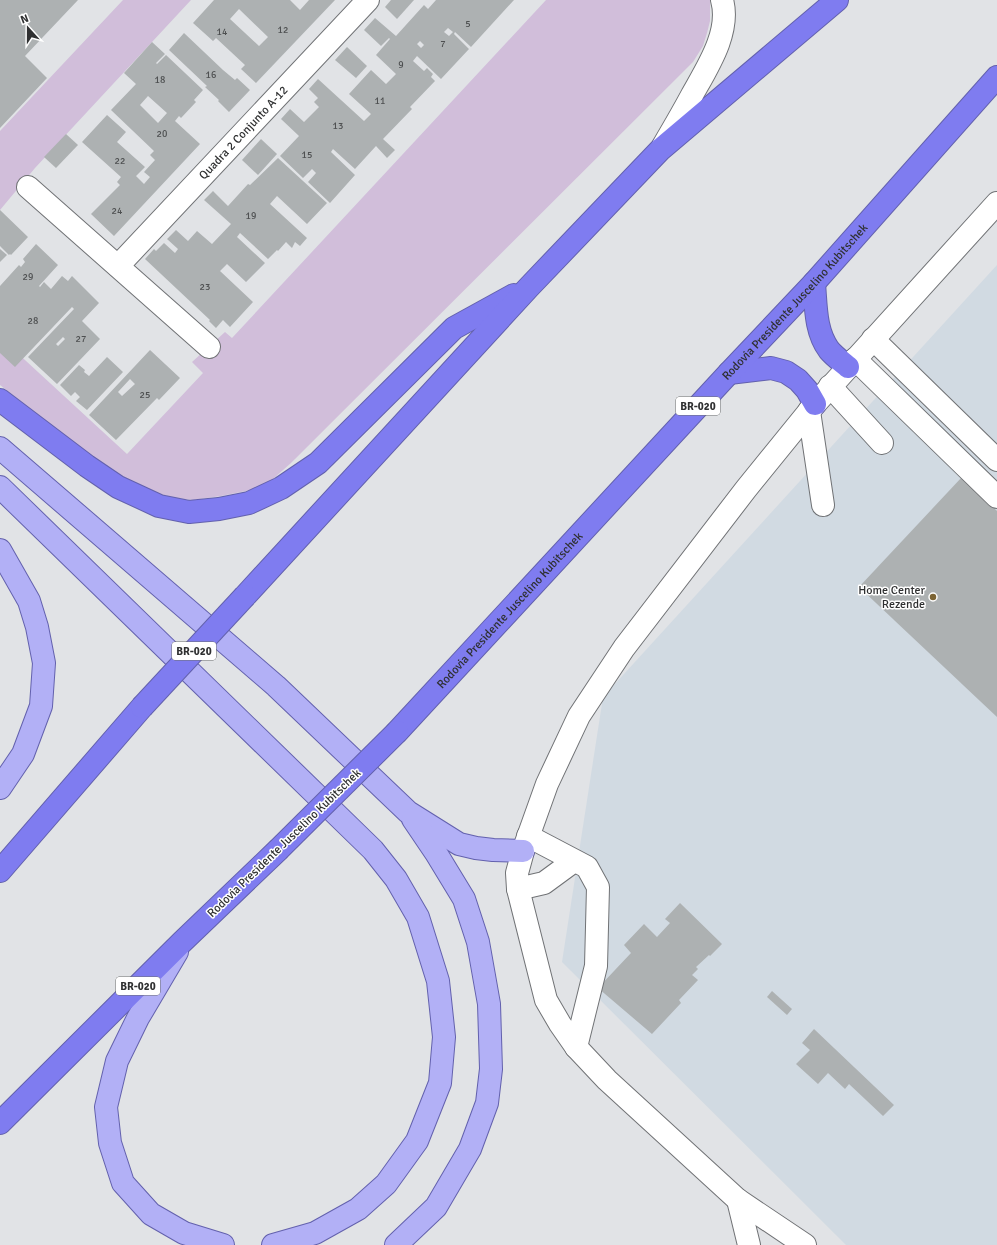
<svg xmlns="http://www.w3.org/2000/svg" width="997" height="1245" font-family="Signika,sans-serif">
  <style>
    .built { fill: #d1dae2 }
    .green { fill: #d1beda }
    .building { fill: #adb1b2; fill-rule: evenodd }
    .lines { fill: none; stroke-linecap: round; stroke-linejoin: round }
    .minor-casing { stroke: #707275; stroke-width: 24 }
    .major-casing { stroke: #6361ad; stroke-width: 24 }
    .highway-casing { stroke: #6361ad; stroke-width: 24 }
    .minor { stroke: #fff; stroke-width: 22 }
    .major { stroke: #b2b0f6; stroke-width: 22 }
    .highway { stroke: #7f7cf0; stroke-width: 22 }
    .highway-bridge-casing { stroke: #6361ad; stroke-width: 24; stroke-linecap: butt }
    .highway-bridge { stroke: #7f7cf0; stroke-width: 22 }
    .poi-dot { fill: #7c6434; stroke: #fff; stroke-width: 1.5 }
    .labels { text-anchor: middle; stroke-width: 3; stroke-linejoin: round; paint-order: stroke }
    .number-label { font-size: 10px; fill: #4e5051 }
    .shield { fill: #fff; stroke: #6d6e6f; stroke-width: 1 }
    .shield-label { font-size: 11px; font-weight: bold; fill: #2f3031 }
    .street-label { font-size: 12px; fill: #2f3031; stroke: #fff }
    .poi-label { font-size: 12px; fill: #2f3031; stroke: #fff; text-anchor: end }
  </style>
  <rect width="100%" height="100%" fill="#e1e3e6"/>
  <polygon class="built" points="997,265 997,1245 846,1245 562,962 603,697"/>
  <g class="green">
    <polygon points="123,0 191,0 35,168 0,210 0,131"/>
    <polygon points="546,0 710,0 710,21 707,33 703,46 693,62 291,463 265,486 246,491 221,496 193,500 174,498 147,490 109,470 0,385 0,337 127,454 203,373 192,362 225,332 232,338"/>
  </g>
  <g class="building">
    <polygon points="0,0 78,0 25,56 47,78 0,128"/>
    <path d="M214 0H290L300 10 309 0H335L256 83 241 69 245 65 216 38 213 41 193 23ZM239 9 268 37 259 46 230 19Z"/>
    <polygon points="391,0 414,0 397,19 385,7"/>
    <path d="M436 0H514L471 47 455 32 454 34 469 49 441 79 417 56 413 61 424 71 427 68 433 74 431 77 435 81 410 107 412 109 383 139 395 150 387 158 376 146 355 169 333 149 331 152 355 175 330 203 308 182 316 173 312 169 303 178 280 156 299 136 281 119 290 109 304 122 319 107 314 102 318 98 309 89 318 79 364 121 371 114 349 94 371 70 386 84 396 74 376 55 390 39 389 38 381 46 364 30 375 18 396 36 424 5 428 9ZM448 28 453 32 449 36 444 32ZM420 41 424 45 421 48 417 44Z"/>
    <polygon points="184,33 223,70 235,80 237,78 250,90 229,112 218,101 219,100 205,87 207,86 169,50"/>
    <path d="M152 42 165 54 156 63 157 64 166 55 203 90 194 100 196 102 181 118 179 116 175 121 200 144 114 236 91 214 120 185 117 182 121 177 82 142 107 115 126 132 117 142 145 167 136 176 144 184 150 177 144 172 155 160 150 155 154 151 111 110 136 84 124 73ZM148 96 167 113 158 123 140 105Z"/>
    <polygon points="347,47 367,66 356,78 335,60"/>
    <polygon points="66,134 78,145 56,168 44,157"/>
    <polygon points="261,139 277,154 258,175 242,160"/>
    <polygon points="278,158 327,203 307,224 277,196 270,204 307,238 300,246 295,242 292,248 286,242 278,251 277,250 268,259 240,233 237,237 265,263 246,282 227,264 220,271 253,302 230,327 223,320 216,328 209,321 210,320 145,259 154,249 156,251 164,243 175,253 178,249 167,239 176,230 188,241 197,231 212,244 231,224 204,200 213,191 228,206 248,184 250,185"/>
    <polygon points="0,210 28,237 11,255 10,254 9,255 0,246"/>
    <path d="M36 244 58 265 39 286 40 287 44 282 51 289 62 276 68 281 72 276 99 303 82 321 100 339 57 384 28 357 74 309 72 307 15 367 0 353V286L19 265 21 267 25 262 23 259ZM63 337 65 339 58 346 56 344Z"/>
    <polygon points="0,249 7,255 0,262"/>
    <path d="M150 350 180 378 159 400 157 398 116 440 89 415ZM130 379 135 384 122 396 118 392Z"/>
    <polygon points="107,357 123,372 87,410 76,401 80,397 75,392 71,396 60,385 79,365 85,370 84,372 89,376"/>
    <polygon points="962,477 997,511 997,717 859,587"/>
    <polygon points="680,903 722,944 710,956 709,955 696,967 698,969 692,975 698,980 679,1000 681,1003 652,1034 598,988 631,953 624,945 644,924 657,937 670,923 665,919"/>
    <polygon points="772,991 792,1009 787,1015 767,997"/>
    <polygon points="814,1029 894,1105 883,1116 849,1084 845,1089 828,1073 818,1084 796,1064 810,1050 802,1043"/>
  </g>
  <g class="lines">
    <g class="minor-casing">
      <g id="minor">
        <path d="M663 146C673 129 683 112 692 95 707 68 731 32 722 0"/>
        <polyline points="28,187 209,347"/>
        <path id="s1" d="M118 266 368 0"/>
        <polyline points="873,339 997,460"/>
        <polyline points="855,359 997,497"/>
        <polyline points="830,386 882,443"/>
        <polyline points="809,411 823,505"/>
        <polyline points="528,836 587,867 598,887 596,966 576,1047"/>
        <polyline points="518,889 544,883 574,861"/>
        <polyline points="738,1200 749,1245"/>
        <polyline points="805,1245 738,1200 607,1080 576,1047 560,1024 546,1000 518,889 517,873 523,851 547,784 579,716 624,648 746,489 815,404 997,203"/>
      </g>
    </g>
    <g class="major-casing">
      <g id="major">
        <polyline points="0,448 276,686 408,812 459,844 476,848 493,850 523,851"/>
        <polyline points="0,487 373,850 396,879 418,917 438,981 444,1037 440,1083 417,1141 386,1184 358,1209 315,1233 273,1245"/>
        <polyline points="0,550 29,601 37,627 44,663 41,706 23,754 0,788"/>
        <polyline points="177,952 138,1018 117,1061 106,1107 110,1143 123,1183 151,1214 184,1233 223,1245"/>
        <polyline points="396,1245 436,1207 470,1149 487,1103 491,1069 489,1004 478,942 464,899 436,853 413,819"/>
      </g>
    </g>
    <g class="highway-casing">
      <g id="highway">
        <path d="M814 283C816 306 815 331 829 350 834 356 842 362 848 367"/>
        <polyline points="729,373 771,368 786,372 798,380 807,390 815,404"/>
        <polyline points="0,400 87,466 118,487 159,506 189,512 219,509 249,503 281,488 318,463 454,328 514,295"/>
        <polyline points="245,596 529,287 661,149 837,0"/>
        <path id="s2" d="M397 732 729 373 814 283 997 77"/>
        <polyline points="0,871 142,707"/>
        <polyline points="0,1123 182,942 278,850"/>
      </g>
    </g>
    <use href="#minor" class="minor"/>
    <use href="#major" class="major"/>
    <use href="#highway" class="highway"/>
    <g class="highway-bridge-casing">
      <g id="highway-bridge">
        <polyline points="142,707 245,596"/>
        <polyline points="278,850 397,732"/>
      </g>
    </g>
    <use href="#highway-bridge" class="highway-bridge"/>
  </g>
  <circle class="poi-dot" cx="933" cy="597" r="4"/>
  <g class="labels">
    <g class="number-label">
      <text x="468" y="27">5</text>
      <text x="283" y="33">12</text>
      <text x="222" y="35">14</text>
      <text x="443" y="47">7</text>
      <text x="401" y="68">9</text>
      <text x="211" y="78">16</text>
      <text x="160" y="83">18</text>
      <text x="380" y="104">11</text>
      <text x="338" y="129">13</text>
      <text x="162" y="137">20</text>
      <text x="307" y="158">15</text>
      <text x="120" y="164">22</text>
      <text x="117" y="214">24</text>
      <text x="251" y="219">19</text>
      <text x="28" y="280">29</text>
      <text x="205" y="290">23</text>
      <text x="33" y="324">28</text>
      <text x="81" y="342">27</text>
      <text x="145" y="398">25</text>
    </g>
    <g class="shield">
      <rect x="676" y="397" width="44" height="18" rx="3"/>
      <rect x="172" y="642" width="44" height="18" rx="3"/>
      <rect x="116" y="977" width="44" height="18" rx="3"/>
    </g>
    <g class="shield-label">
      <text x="698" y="410">BR-020</text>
      <text x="194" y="655">BR-020</text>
      <text x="138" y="990">BR-020</text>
    </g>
    <g class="street-label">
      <text dy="4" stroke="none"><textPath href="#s1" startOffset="183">Quadra 2 Conjunto A-12</textPath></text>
      <text dy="4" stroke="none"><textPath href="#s2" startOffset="586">Rodovia Presidente Juscelino Kubitschek</textPath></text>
      <text dy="4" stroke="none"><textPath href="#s2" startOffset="166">Rodovia Presidente Juscelino Kubitschek</textPath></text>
      <text transform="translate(284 843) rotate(-44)" y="4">Rodovia Presidente Juscelino Kubitschek</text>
    </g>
    <g class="poi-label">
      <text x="925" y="594">Home Center<tspan x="925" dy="14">Rezende</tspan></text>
    </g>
  </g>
  <g transform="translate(28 28) rotate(339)" stroke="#ffffff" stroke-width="3" paint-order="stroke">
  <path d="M0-3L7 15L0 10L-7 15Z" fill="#2f3031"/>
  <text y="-6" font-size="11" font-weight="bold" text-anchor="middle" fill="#2f3031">N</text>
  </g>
</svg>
